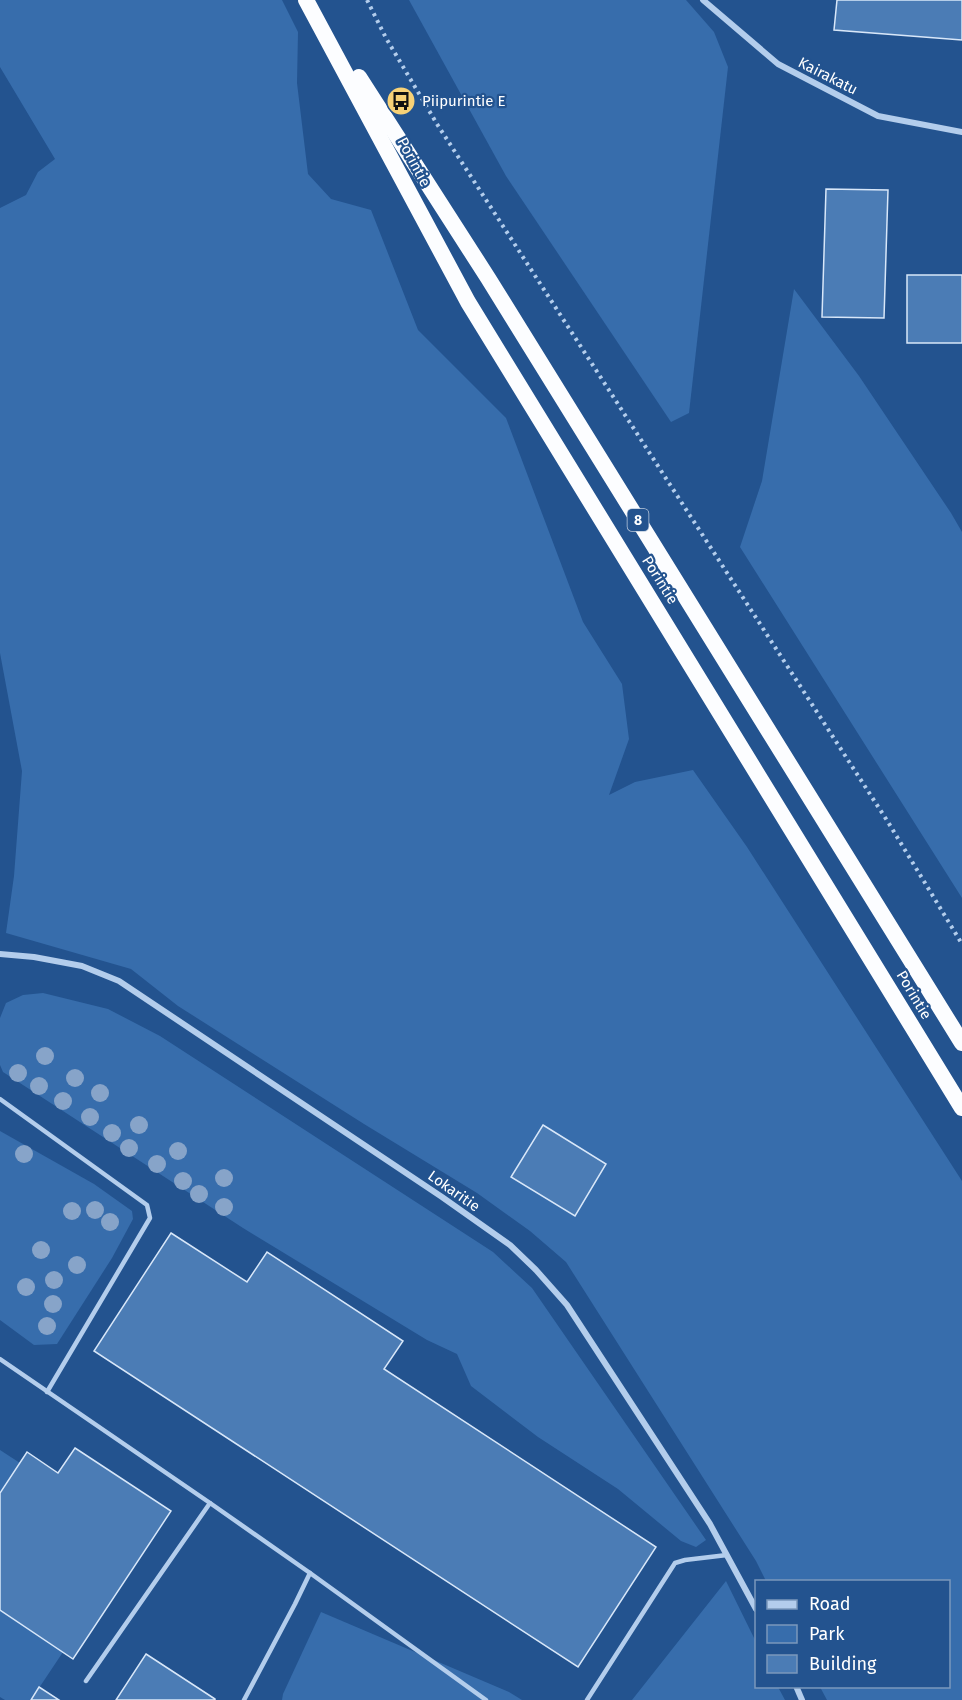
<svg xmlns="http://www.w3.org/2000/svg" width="962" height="1700" font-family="'Fira Sans',sans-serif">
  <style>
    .green { fill: #376dac }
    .building { fill: #4b7cb5; stroke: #d8e7f9; stroke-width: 1.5 }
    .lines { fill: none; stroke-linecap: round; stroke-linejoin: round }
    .path { stroke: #b3cdec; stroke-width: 4; stroke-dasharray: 3 4.5; stroke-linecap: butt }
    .service { stroke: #b3cdec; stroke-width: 4.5 }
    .minor { stroke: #b3cdec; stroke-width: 6 }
    .trunk { stroke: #fcfdff; stroke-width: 16 }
    .tree { fill: #87a4c9 }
    .labels { text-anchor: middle; stroke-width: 4.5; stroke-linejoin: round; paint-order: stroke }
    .shield { fill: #23538f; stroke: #bdcbdd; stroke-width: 1.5 }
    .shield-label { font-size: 14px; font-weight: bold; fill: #fff }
    .street-label { font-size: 15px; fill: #fff; stroke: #23538f }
    .poi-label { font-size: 15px; fill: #fff; stroke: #23538f; text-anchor: start }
  </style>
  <rect width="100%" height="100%" fill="#23538f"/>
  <g class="green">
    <polygon points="0,0 282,0 298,32 297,83 308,174 331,199 371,210 418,330 506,418 583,622 622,684 629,739 609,795 635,782 693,770 747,847 962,1181 962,1700 827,1700 820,1687 948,1686 948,1582 766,1581 756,1561 566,1262 530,1231 477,1193 364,1124 178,1006 131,969 6,933 14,876 22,771 0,653 0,208 26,195 38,172 55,159 0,67"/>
    <polygon points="409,0 686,0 714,32 728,67 689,413 671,422 506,176"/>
    <polygon points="794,289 859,376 951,513 962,532 962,898 740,547 762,481"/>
    <polygon points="43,993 108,1009 160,1036 493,1252 532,1288 706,1540 696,1547 681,1541 618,1489 538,1437 471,1386 457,1354 427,1340 243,1228 3,1072 0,1065 0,1018 6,1003 23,995"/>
    <polygon points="0,1131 94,1184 132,1211 133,1219 112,1258 57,1344 34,1345 0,1320"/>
    <polygon points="0,1450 20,1463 0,1493"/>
    <polygon points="726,1581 756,1642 756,1686 778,1687 785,1700 632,1700"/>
    <polygon points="0,1610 63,1652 31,1700 5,1700 0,1697"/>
    <polygon points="321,1612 509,1692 522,1700 282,1700 283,1694"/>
  </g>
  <g class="building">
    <polygon points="837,0 962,0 962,40 834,30"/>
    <polygon points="826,189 888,190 884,318 822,317"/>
    <rect x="907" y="275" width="55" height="68"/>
    <polygon points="543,1125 606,1164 575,1216 511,1177"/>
    <polygon points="171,1233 247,1282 267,1252 403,1341 384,1369 656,1547 578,1667 94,1351"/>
    <polygon points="75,1448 171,1511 73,1659 0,1610 0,1493 27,1452 58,1473"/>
    <polygon points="146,1654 215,1699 215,1700 116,1700"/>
    <polygon points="39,1687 59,1700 31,1700"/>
  </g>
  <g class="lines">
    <polyline class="path" points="367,0 386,38 437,124 888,822 962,944"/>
    <g class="service">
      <polyline points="0,1099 147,1205 150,1218 47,1392"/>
      <polyline points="0,1359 210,1503 310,1573 295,1604 244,1700"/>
      <polyline points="310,1573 486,1700"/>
      <polyline points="86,1681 210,1503"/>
      <polyline points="587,1700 675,1563 685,1560 727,1555"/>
    </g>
    <g class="minor">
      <polyline points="703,0 778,64 878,116 962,132"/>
      <polyline points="0,954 34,957 82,966 119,981 442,1197 510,1245 536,1270 567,1305 710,1524 756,1609"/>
      <polyline points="796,1686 802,1700"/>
    </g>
    <g class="trunk">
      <polyline points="306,0 468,302 962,1108"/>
      <polyline points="359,77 488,278 962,1043"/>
    </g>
  </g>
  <g class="tree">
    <circle cx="45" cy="1056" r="9"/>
    <circle cx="18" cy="1073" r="9"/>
    <circle cx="75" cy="1078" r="9"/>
    <circle cx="39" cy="1086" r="9"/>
    <circle cx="100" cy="1093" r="9"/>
    <circle cx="63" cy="1101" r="9"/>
    <circle cx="90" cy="1117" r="9"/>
    <circle cx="139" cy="1125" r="9"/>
    <circle cx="112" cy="1133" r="9"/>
    <circle cx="129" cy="1148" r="9"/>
    <circle cx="178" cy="1151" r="9"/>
    <circle cx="24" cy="1154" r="9"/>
    <circle cx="157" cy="1164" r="9"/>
    <circle cx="224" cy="1178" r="9"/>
    <circle cx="183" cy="1181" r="9"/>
    <circle cx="199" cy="1194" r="9"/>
    <circle cx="224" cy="1207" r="9"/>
    <circle cx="95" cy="1210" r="9"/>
    <circle cx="72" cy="1211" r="9"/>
    <circle cx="110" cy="1222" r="9"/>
    <circle cx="41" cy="1250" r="9"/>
    <circle cx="77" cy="1265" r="9"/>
    <circle cx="54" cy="1280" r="9"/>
    <circle cx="26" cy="1287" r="9"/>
    <circle cx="53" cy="1304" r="9"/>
    <circle cx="47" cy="1326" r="9"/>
  </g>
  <defs>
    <g id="bus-disc" transform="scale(1.5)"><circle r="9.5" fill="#f7d176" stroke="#23538f"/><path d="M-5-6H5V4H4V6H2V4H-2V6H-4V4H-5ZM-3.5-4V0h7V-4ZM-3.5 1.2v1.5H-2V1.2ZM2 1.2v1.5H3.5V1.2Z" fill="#111"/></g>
  </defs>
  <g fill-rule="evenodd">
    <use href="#bus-disc" x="401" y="101"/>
  </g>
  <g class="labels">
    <rect class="shield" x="627.5" y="509" width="21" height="22" rx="4.5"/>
    <g class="shield-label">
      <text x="638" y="525">8</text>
    </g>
    <g class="street-label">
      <text transform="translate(828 76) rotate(27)" y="5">Kairakatu</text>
      <text transform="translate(414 162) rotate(62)" y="5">Porintie</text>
      <text transform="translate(660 580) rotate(58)" y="5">Porintie</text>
      <text transform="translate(914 995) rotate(59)" y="5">Porintie</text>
      <text transform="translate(454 1191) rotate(35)" y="5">Lokaritie</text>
    </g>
    <g class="poi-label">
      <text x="422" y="106">Piipurintie E</text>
    </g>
  </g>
  <rect x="755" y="1580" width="195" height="108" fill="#23538f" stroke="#7b98bc" stroke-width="1.5"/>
  <rect x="767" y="1600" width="30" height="9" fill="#b3cdec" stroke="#7b98bc" stroke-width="1.5"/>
  <text x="809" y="1610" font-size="18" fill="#ffffff">Road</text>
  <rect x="767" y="1625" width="30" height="18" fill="#376dac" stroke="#7b98bc" stroke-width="1.5"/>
  <text x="809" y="1640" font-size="18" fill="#ffffff">Park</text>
  <rect x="767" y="1655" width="30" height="18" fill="#4b7cb5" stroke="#7b98bc" stroke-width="1.5"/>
  <text x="809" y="1670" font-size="18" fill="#ffffff">Building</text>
</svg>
